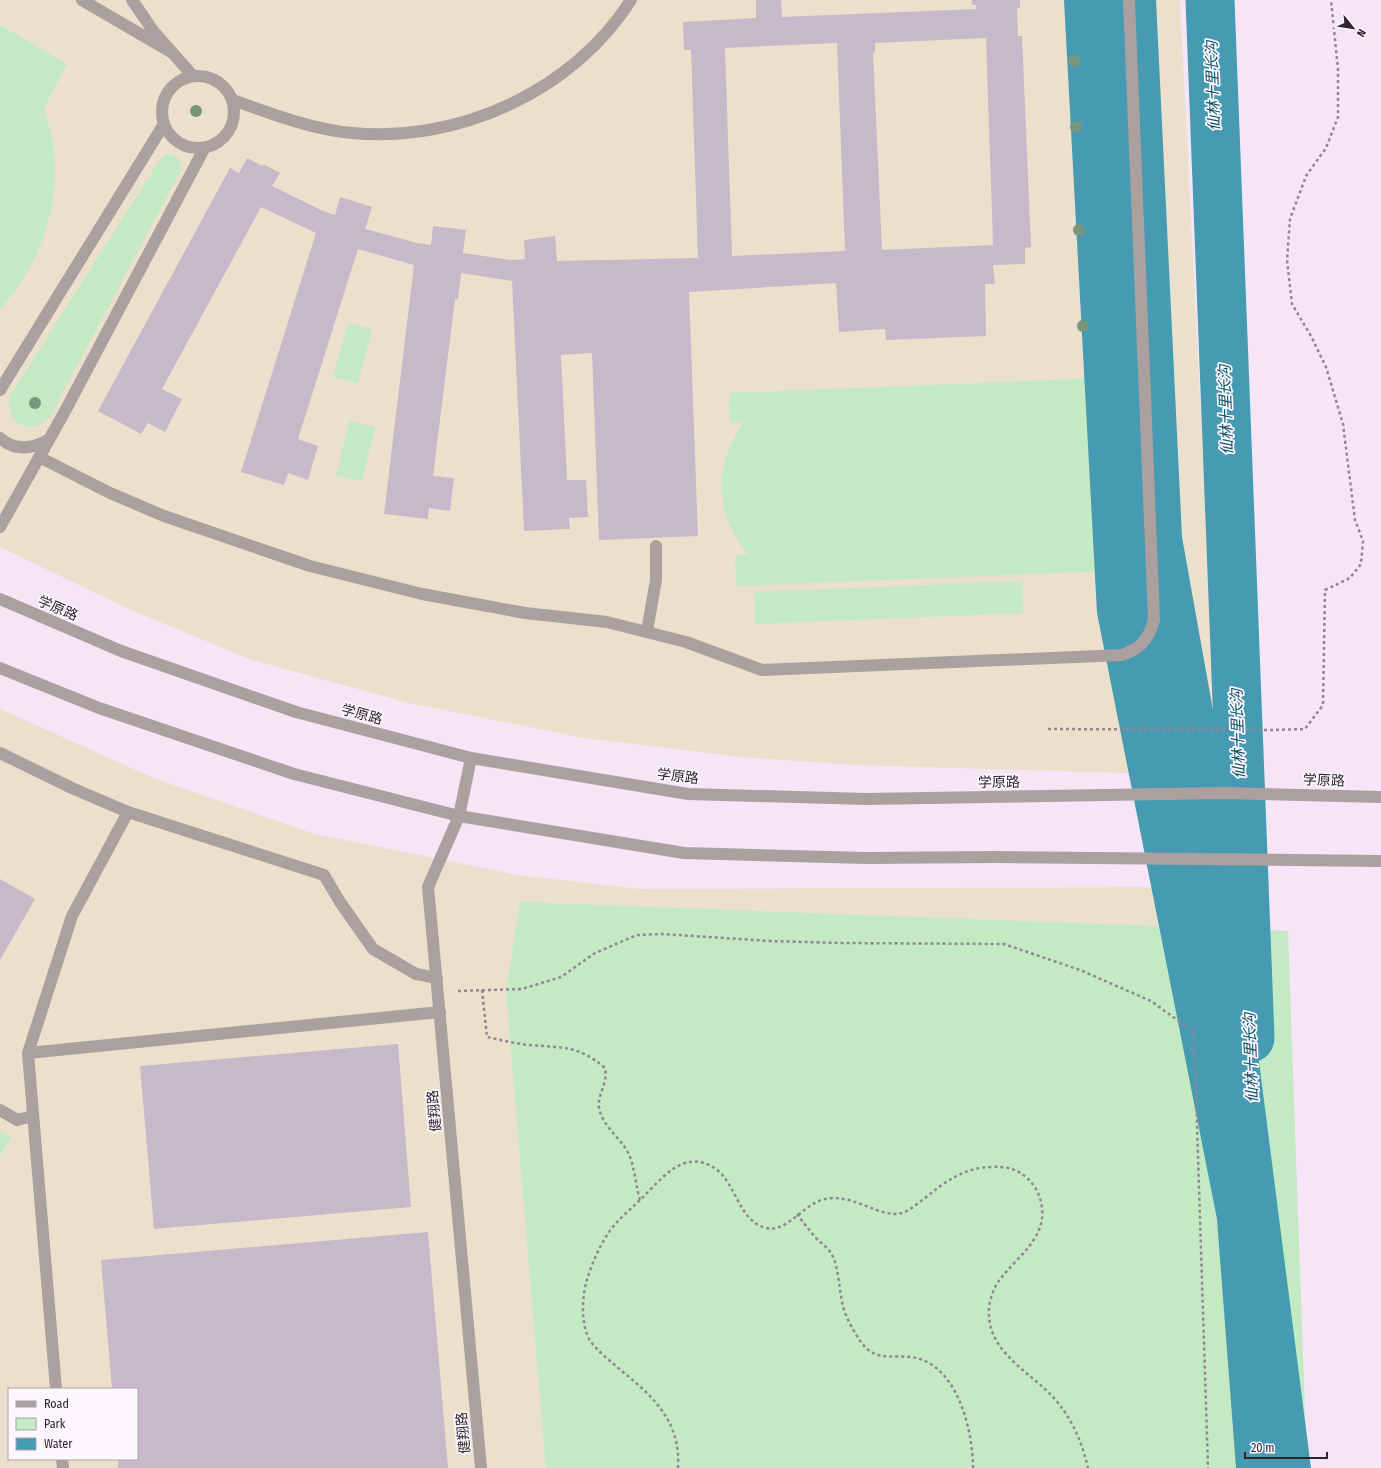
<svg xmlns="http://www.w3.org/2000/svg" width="1381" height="1468" font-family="'Fira Sans Condensed','Noto Sans SC',sans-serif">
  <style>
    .education { fill: #ebe0cc; fill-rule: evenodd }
    .green { fill: #c3eac2 }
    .water { fill: #469ab2 }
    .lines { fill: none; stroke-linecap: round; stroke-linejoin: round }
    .river { stroke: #469ab2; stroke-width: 49 }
    .building { fill: #c7b9c9; fill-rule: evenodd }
    .path { stroke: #918692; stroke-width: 2.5; stroke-dasharray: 3 3; stroke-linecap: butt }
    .minor { stroke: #aba09e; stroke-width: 12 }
    .tree { fill: #78967b }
    .labels { text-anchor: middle; stroke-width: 3.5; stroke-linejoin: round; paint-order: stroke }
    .street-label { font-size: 14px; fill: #2d272d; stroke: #fcf6fd }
    .water-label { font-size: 15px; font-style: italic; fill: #065162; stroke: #fcf6fd }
  </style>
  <rect width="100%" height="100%" fill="#f5e5f7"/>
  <g class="education">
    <polygon points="0,0 1180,0 1219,776 856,765 742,757 584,738 409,703 252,660 131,610 0,547"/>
    <path d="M0 709 156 779 315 834 517 875 640 889 1239 887 1262 901 1267 912 1284 1468H0ZM9 1389H137V1459H9Z"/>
  </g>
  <g class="green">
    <path d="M0 25 67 64 44 108C49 126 55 145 55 165 56 219 36 269 0 309Z"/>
    <path d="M171 154 180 159 181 170 49 418C29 437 5 423 10 396L161 158 166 155Z"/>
    <polygon points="348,323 372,329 358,383 333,377"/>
    <path d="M1102 378 1106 571 736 586 735 555 748 554C714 512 713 468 743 423H730L729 393Z"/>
    <polygon points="349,421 375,427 362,481 336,476"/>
    <polygon points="1022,581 1023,613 755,624 754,592"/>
    <polygon points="520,902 1288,931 1307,1468 546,1468 506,991"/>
    <polygon points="0,1131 11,1137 0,1156"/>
  </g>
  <polygon class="water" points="1064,0 1156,0 1182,537 1217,733 1311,1468 1236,1468 1217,1219 1097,613"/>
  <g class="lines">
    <polyline class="river" points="1210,0 1250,1038"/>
  </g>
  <g class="building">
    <path d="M756 0H781L782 17 976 9V5H972V0H1020V8H1017L1018 36H1022L1031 247 1025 248V264L993 265 995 284H985L986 336 886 340 885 329 839 332 836 283 689 292 698 536 599 540 592 353 561 355 567 480H586L588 517 569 518 570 529 524 531 512 281 461 273 458 299H455L433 476 454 478 450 511 429 508 428 519 384 514 414 265 358 249 298 439 318 446 308 480 288 473 284 485 241 472 316 233 261 207 162 389 182 399 165 432 148 423 141 434 98 411 230 168 239 173 247 158 262 166 263 164 280 173 272 186 323 211 335 215 340 197 372 207 365 229 417 243 431 245 433 226 466 230 463 253 511 260 525 259 524 240 555 236 557 261 698 258 691 50H684L683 22 756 18ZM986 38 993 245 882 250 873 53 875 52V43ZM837 43 845 251 732 256 725 48Z"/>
    <polygon points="0,879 35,899 0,960"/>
    <polygon points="398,1044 411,1207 154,1229 140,1066"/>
    <polygon points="428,1232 448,1468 118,1468 118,1459 137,1459 137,1389 112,1389 101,1260"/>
  </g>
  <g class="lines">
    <g class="path">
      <polyline points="1048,729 1271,730 1305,729 1323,705 1325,590 1350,578 1361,564 1363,541 1355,520 1343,424 1326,367 1311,336 1292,304 1287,260 1290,219 1306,176 1326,148 1338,117 1338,69 1331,0"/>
      <path d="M482 990 487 1037C501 1040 516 1044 530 1045 563 1048 578 1045 605 1068 608 1084 597 1095 599 1108 603 1128 623 1139 630 1157 635 1170 636 1187 640 1200"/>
      <polyline points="458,991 522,989 561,977 595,953 637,935 662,934 770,941 842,943 1004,944 1080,970 1151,1001 1194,1032 1208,1468"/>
      <path d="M797 1214C803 1222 809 1230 816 1238 821 1243 827 1247 831 1253 839 1266 839 1291 843 1306 846 1318 854 1332 861 1342 877 1365 899 1352 920 1359 959 1372 973 1432 973 1468"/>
      <path d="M678 1468C681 1419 651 1395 617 1367 607 1358 596 1350 589 1339 581 1322 582 1301 586 1283 591 1265 599 1247 609 1232 618 1219 630 1210 641 1199 660 1181 681 1150 711 1166 736 1178 737 1221 766 1228 787 1233 803 1204 825 1199 854 1193 880 1219 902 1213 911 1210 918 1203 925 1198 946 1181 964 1168 990 1167 1004 1166 1016 1168 1027 1178 1034 1184 1039 1193 1041 1202 1049 1236 1019 1255 1001 1278 993 1288 988 1303 989 1315 990 1353 1031 1373 1053 1397 1072 1418 1082 1442 1088 1468"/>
    </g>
    <g class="minor">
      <polyline points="82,0 171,52"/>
      <polyline points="132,0 154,32 193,76"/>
      <circle cx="198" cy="112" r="36"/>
      <path d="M233 100C272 114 311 129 352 133 459 143 573 91 631 0"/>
      <polyline points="0,390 164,124"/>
      <path d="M0 438C15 451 32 449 48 440"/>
      <path d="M39 457 110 493 164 516 310 566 422 594 525 613 607 622 686 642 762 670 1122 655C1140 649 1149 639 1154 620L1129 0"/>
      <polyline points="0,527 64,413 204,149"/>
      <polyline points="0,599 121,651 296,712 471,758 688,794 866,799 1224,793 1381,797"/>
      <polyline points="647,631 656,580 656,546"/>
      <polyline points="0,668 99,708 294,774 459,816 684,853 866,858 996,857 1381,861"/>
      <polyline points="0,753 74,789 128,812 324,875 340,902 373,949 416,974 437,978"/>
      <polyline points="471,758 459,816 428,887 481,1468"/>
      <polyline points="28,1053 440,1012"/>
      <polyline points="0,1110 17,1120 33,1116"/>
      <polyline points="56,1389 28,1053 72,916 128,812"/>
      <polyline points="62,1459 63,1468"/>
    </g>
  </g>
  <g class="tree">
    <circle cx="1074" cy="61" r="6"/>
    <circle cx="196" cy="111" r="6"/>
    <circle cx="1076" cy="127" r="6"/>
    <circle cx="1079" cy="230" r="6"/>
    <circle cx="1083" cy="326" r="6"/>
    <circle cx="35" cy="403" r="6"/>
  </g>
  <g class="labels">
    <g class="street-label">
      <text transform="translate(58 608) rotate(23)" y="5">学原路</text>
      <text transform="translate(362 714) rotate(15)" y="5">学原路</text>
      <text transform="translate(678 776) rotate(7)" y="5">学原路</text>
      <text transform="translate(1324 780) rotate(2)" y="5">学原路</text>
      <text transform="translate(999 782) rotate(-1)" y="5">学原路</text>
      <text transform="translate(434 1111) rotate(-95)" y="5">健翔路</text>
      <text transform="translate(463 1433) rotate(-95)" y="5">健翔路</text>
    </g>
    <g class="water-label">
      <text transform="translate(1213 86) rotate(-92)" y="5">仙林十里长沟</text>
      <text transform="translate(1226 410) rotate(-92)" y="5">仙林十里长沟</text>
      <text transform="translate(1238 734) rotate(-92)" y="5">仙林十里长沟</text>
      <text transform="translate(1251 1058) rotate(-92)" y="5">仙林十里长沟</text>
    </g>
  </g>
  <rect x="8" y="1388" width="130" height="72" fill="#fcf6fd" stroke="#a9a3aa"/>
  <rect x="16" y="1401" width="20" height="6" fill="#aba09e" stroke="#a9a3aa"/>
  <text x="44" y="1408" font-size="12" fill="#2d272d">Road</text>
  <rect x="16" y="1418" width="20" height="12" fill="#c3eac2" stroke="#a9a3aa"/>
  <text x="44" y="1428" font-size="12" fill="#2d272d">Park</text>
  <rect x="16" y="1438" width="20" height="12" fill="#469ab2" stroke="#a9a3aa"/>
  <text x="44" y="1448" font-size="12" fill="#2d272d">Water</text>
  <g transform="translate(1353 28) rotate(120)" stroke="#fcf6fd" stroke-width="3" paint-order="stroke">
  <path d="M0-3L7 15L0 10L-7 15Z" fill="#2d272d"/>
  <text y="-6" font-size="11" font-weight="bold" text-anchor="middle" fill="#2d272d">N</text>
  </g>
  <path d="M1245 1452v6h82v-6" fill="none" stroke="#2d272d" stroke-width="2"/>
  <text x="1251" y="1452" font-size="12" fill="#2d272d" stroke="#fcf6fd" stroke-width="3" paint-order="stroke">20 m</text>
</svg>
